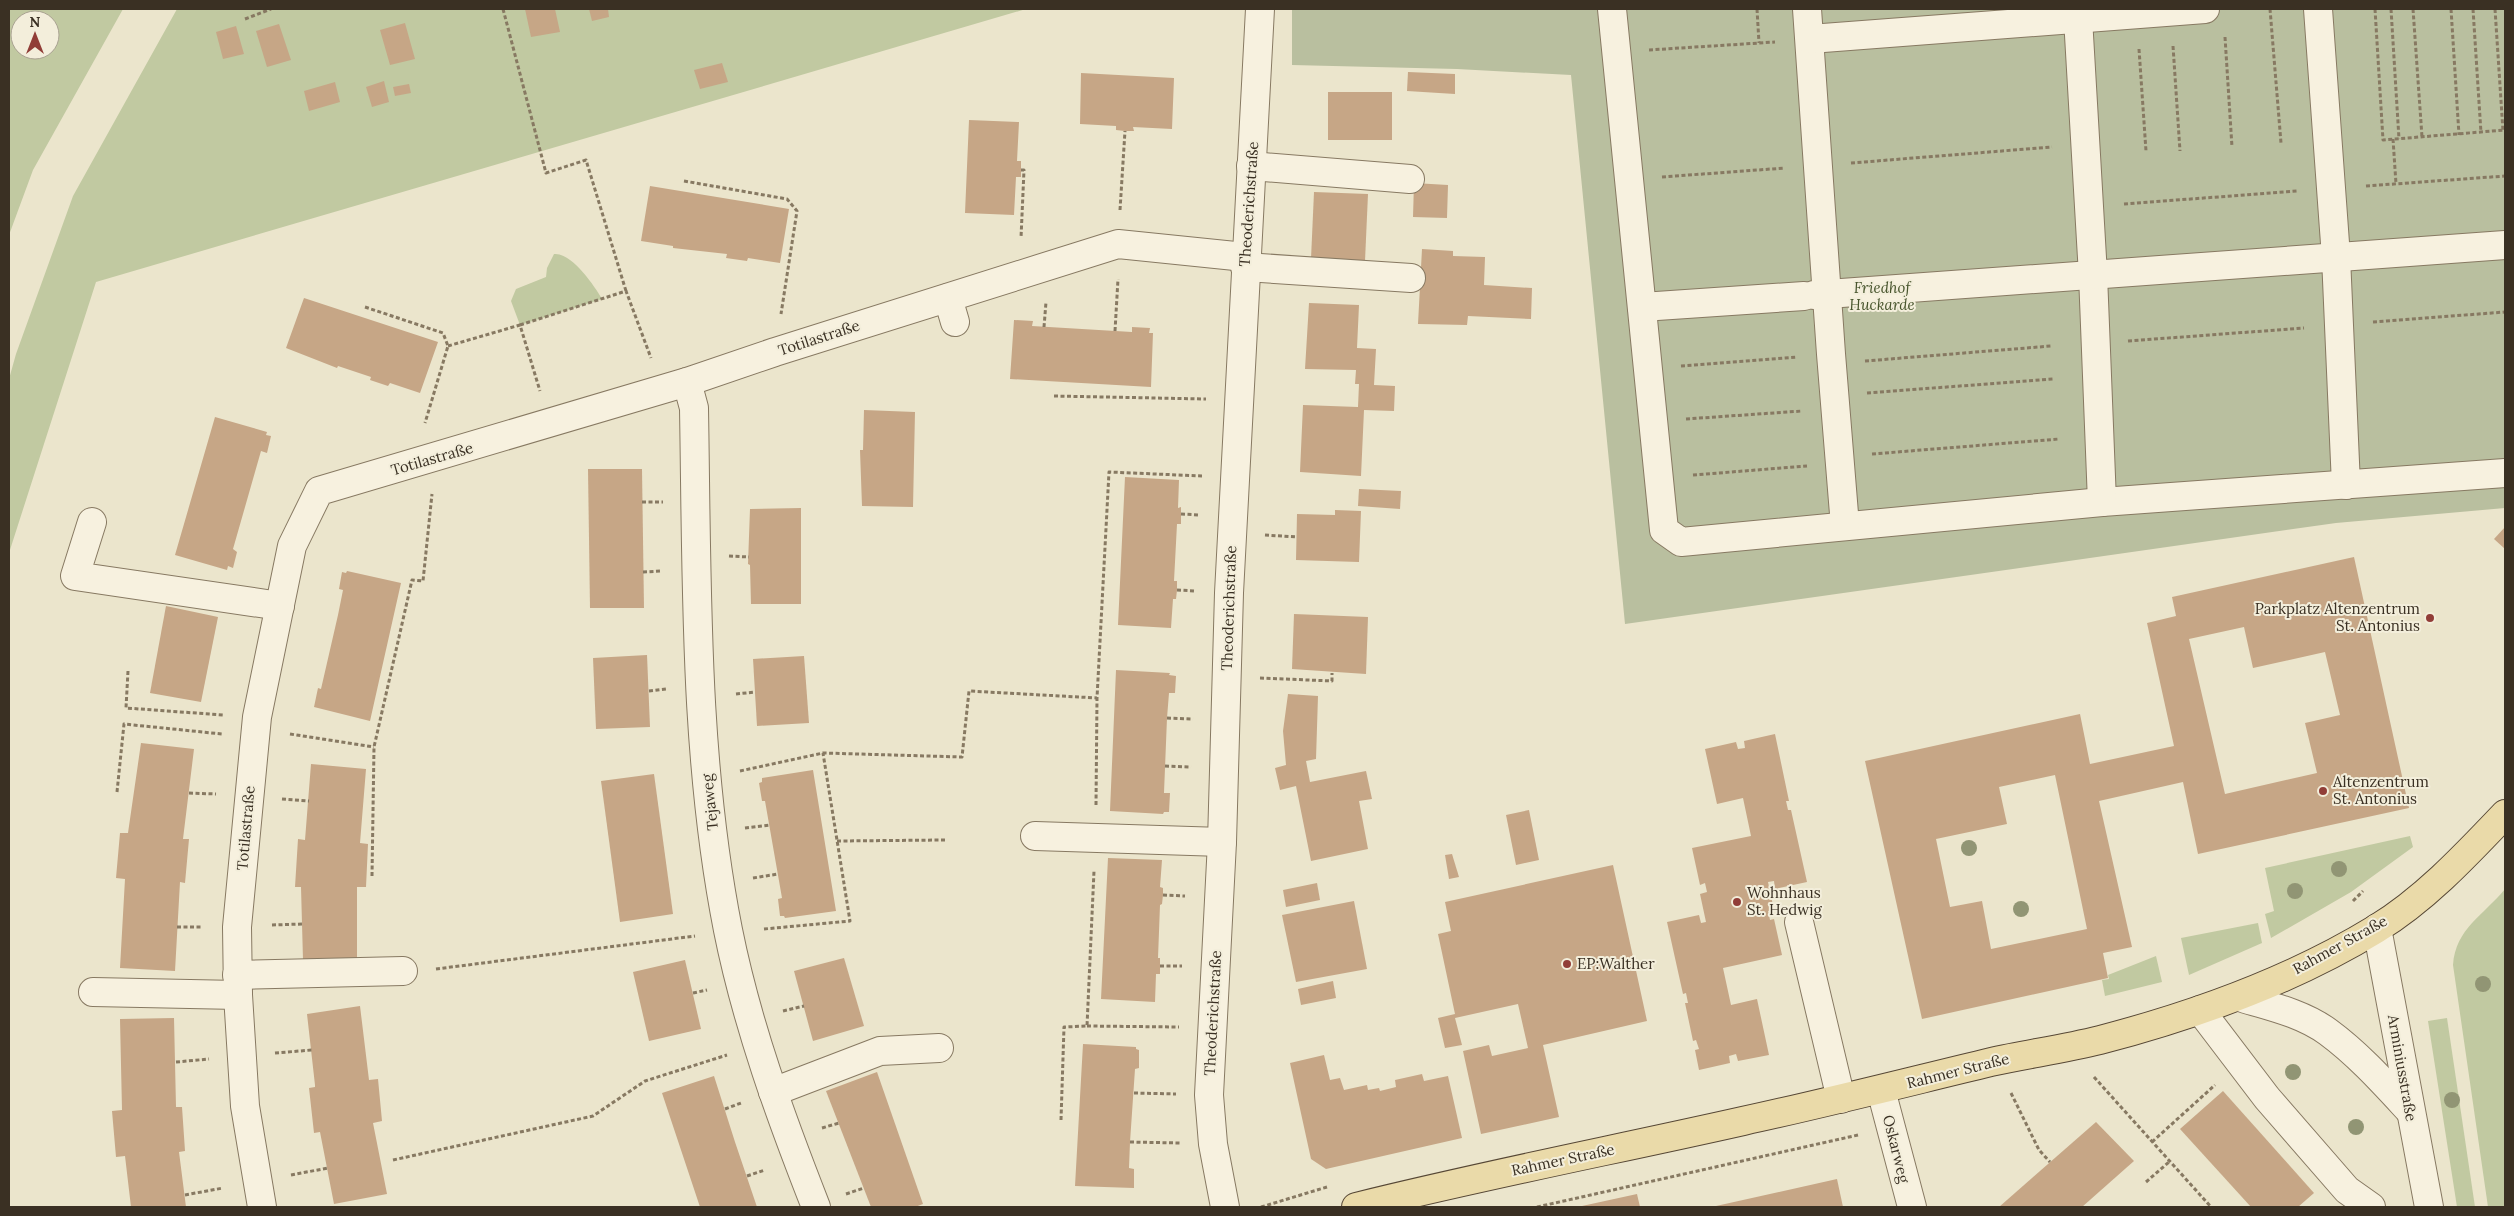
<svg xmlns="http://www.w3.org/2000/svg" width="2514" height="1216" font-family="Lora,serif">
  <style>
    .green { fill: #c1c9a1; fill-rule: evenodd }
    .cemetery { fill: #b9bf9f }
    .building { fill: #c6a686; fill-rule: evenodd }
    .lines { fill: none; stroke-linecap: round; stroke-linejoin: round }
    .minor-casing { stroke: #877962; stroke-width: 30 }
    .major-casing { stroke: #564735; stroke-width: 30 }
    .path { stroke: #877962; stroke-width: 3; stroke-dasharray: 4 2.5; stroke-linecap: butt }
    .minor { stroke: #f7f1df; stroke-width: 28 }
    .major { stroke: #eadaa9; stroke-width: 28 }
    .tree { fill: #919574 }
    .poi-dot { fill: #913d37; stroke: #f3eedb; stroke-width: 2 }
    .labels { text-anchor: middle; stroke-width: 4; stroke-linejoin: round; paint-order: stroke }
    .street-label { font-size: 15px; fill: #3a3023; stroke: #f3eedb }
    .park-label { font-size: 15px; font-style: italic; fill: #47542c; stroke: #f3eedb }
    .poi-label { font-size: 15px; fill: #3a3023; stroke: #f3eedb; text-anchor: start }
  </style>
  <rect width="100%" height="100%" fill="#ebe5cc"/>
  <g class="green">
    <path d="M9 9H123L33 170 9 235ZM20 20H50V50H20Z"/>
    <polygon points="177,9 1026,9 96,282 9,553 9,379 16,354 73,196"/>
    <path d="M554 254C571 252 594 285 602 299L520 325 511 301 516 289 546 277 547 268Z"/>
    <polygon points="2410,836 2413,847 2351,892 2271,938 2265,914 2274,911 2265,868"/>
    <path d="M2505 889V1207H2488L2453 965C2456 928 2483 916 2505 889Z"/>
    <polygon points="2258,923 2262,943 2189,975 2181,938"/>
    <polygon points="2156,956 2162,982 2105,996 2102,980 2109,979 2108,975"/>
    <polygon points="2447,1018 2475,1207 2457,1207 2428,1021"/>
  </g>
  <polygon class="cemetery" points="1292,9 2505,9 2505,508 2336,523 1625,624 1571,75 1457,69 1292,65"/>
  <g class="building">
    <polygon points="525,9 555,9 560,32 531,37"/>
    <polygon points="589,9 608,9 609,17 592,21"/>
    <polygon points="405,23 415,59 390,65 380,30"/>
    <polygon points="279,24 291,60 267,67 256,31"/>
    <polygon points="236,26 244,54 223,59 216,32"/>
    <polygon points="722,63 728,82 700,89 694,70"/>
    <polygon points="1408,72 1455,74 1455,94 1407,91"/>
    <polygon points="1081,73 1174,78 1172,129 1133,127 1134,131 1125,131 1116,130 1116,126 1080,124"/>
    <polygon points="384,81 389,102 372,107 366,87"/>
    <polygon points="335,82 340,102 309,111 304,91"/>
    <polygon points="409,84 411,93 395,96 393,87"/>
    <rect x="1328" y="92" width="64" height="48"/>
    <polygon points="969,120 1019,122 1017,161 1021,161 1021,177 1016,177 1014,215 965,213"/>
    <polygon points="1414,183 1448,185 1447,218 1413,217"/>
    <polygon points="650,186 789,209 780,263 748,258 747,261 726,258 727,254 673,248 673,246 641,241"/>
    <polygon points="1314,192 1368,194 1365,261 1311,259"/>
    <polygon points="1422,249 1453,251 1453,256 1485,257 1484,285 1532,288 1531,319 1468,316 1467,325 1418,324"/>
    <polygon points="304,298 438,342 420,393 390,383 388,386 370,380 371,377 338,366 337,368 286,348"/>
    <polygon points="1309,303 1359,305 1357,348 1376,349 1374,385 1395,386 1394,411 1364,410 1361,476 1300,472 1303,405 1358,407 1359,384 1355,384 1356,370 1305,369"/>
    <polygon points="1014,320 1033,321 1032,326 1132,332 1132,327 1150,328 1149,333 1153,333 1151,387 1010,379"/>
    <polygon points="864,410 915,412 913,507 862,506 860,450 863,450"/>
    <polygon points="215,417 267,432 266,435 271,436 267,453 261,451 233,549 237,552 233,568 228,566 227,570 175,555"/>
    <polygon points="588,469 642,469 644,608 590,608"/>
    <polygon points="1125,477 1179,480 1178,508 1181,507 1181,524 1177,524 1174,581 1177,581 1177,590 1176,599 1173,599 1171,628 1118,625"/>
    <polygon points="1359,489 1401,491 1400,509 1358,506"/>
    <polygon points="801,508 801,604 751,604 750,565 748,564 750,509"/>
    <polygon points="1335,510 1361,511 1359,562 1296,560 1297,514 1335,515"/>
    <polygon points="2505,527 2505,549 2494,539"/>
    <path d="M2354 557 2409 808 2198 854 2183 782 2099 801 2132 947 2103 953 2108 978 1922 1019 1865 761 2080 714 2090 764 2174 746 2147 623 2176 616 2172 597ZM2244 627 2253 668 2325 652 2340 715 2305 723 2317 773 2225 794 2189 639ZM2055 775 2087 929 1991 949 1982 901 1950 907 1936 839 2007 824 1999 787Z"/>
    <polygon points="347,571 401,583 370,721 314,707 318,688 321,689 338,615 343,590 339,589 342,572 346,573"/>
    <polygon points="166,606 218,617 201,702 150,693"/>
    <polygon points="1294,614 1368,617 1366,674 1292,669"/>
    <polygon points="647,655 650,727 596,729 593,658"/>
    <polygon points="804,656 809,723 757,726 753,659"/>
    <polygon points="1116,670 1170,673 1169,675 1176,676 1175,693 1169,693 1167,718 1164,793 1170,793 1169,812 1164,812 1163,814 1110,811"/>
    <polygon points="1288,694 1318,696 1316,759 1306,761 1310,782 1366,771 1372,799 1359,801 1368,849 1311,861 1296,786 1280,790 1275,768 1286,765 1283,731"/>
    <polygon points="1775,734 1789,801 1786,801 1788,810 1791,810 1807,882 1775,889 1774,881 1768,882 1774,910 1768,911 1770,920 1774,919 1782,955 1723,968 1731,1005 1757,999 1769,1055 1738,1061 1736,1054 1729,1056 1730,1063 1699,1070 1695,1050 1699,1049 1696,1040 1693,1041 1685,1003 1688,1003 1686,993 1683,994 1667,922 1699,915 1701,923 1706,922 1700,894 1707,892 1705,883 1700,885 1692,848 1751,836 1743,798 1717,804 1705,749 1736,742 1738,749 1745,748 1744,741"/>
    <polygon points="141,743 194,749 183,839 189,839 185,883 180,882 175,971 120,968 125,879 116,878 120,833 128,833"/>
    <polygon points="311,764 366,769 360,843 368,844 366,887 357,887 357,960 303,960 301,887 295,887 298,839 305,840"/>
    <polygon points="813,770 836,911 785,918 784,916 780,916 778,899 782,898 765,801 762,801 759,783 762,782 762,778"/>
    <polygon points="654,774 673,914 620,922 601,781"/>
    <polygon points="1529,810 1539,860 1516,865 1506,815"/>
    <polygon points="1452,854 1459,877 1449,879 1445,855"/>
    <polygon points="1108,858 1162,860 1160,887 1163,888 1163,895 1162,904 1160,905 1158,958 1160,958 1160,974 1156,974 1155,1002 1101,999"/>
    <polygon points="1613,865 1647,1021 1543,1045 1559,1117 1481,1134 1463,1051 1489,1045 1492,1056 1528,1048 1518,1004 1455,1018 1462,1045 1445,1048 1438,1018 1455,1014 1438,934 1451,931 1445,902"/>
    <polygon points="1317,883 1320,900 1286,907 1283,890"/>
    <polygon points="1354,901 1367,969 1296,982 1282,915"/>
    <polygon points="844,958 864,1026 813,1041 794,971"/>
    <polygon points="685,960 701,1029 649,1041 633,972"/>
    <polygon points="1333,981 1336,998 1301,1005 1298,989"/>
    <polygon points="360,1006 369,1080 378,1079 382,1121 373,1123 387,1194 334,1204 320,1132 314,1133 309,1088 315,1087 315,1085 307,1014"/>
    <polygon points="174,1018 176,1107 182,1107 185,1151 179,1152 186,1207 131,1207 125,1156 116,1157 112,1111 122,1110 120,1019"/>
    <polygon points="1083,1044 1136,1047 1136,1049 1139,1050 1139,1068 1135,1069 1130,1142 1129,1168 1134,1169 1134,1188 1075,1186"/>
    <polygon points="1324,1055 1330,1080 1340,1078 1344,1090 1367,1085 1368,1090 1379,1088 1380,1091 1396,1087 1395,1080 1422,1074 1424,1081 1448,1076 1462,1138 1326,1169 1311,1159 1290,1063"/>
    <polygon points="877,1072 923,1204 915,1207 871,1207 826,1091"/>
    <polygon points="714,1076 735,1142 757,1207 700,1207 662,1093"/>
    <polygon points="2223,1091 2314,1193 2298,1207 2251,1207 2180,1129"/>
    <polygon points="2096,1122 2134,1161 2082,1207 1999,1207"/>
    <polygon points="1837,1179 1843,1207 1716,1207 1716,1206"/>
    <polygon points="1637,1194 1640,1207 1582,1207 1582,1206"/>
  </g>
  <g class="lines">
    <g class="minor-casing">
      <g id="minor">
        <polyline points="1612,9 1664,530 1681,542 2102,502 2505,473"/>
        <polyline points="1807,9 1831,354 1845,526"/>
        <polyline points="2318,9 2336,257 2346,485"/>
        <polyline points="2078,18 2093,275 2102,502"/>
        <polyline points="1810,39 2205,9"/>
        <polyline points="1251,166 1410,179"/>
        <polyline points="1245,267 1411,278"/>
        <polyline points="1814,295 2505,245"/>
        <polyline points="948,298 955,322"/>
        <polyline points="1642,307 1804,296"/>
        <path d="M687 382 694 408C697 583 694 758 728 930 747 1025 781 1118 816 1207"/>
        <polyline points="92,522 75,576 280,606"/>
        <polyline points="1035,836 1222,842"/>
        <polyline points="1799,922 1841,1099"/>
        <polyline points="2377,928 2429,1207"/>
        <polyline points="237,975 403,971"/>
        <polyline points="93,992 238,995"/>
        <path d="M2239 997C2269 1006 2302 1013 2328 1032 2358 1054 2384 1083 2409 1110"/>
        <polyline points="2200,1010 2267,1098 2347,1190 2371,1207"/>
        <polyline points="1881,1090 1912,1207"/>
        <polyline points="773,1092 880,1051 939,1048"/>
        <polyline points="262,1207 245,1106 238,995 237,927 257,717 292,546 319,491 687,382 775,352 1118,244 1245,257"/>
        <polyline points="1225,1207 1213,1144 1209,1095 1222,842 1229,593 1260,9"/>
      </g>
    </g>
    <g class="major-casing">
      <path id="major" d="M1356 1207C1484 1175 1614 1150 1743 1121 1826 1103 1908 1082 1991 1062 2027 1054 2064 1049 2100 1040 2196 1015 2291 981 2376 929 2425 899 2466 855 2505 814"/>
    </g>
    <g class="path">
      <polyline points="503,9 546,173 586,160 626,291"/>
      <polyline points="1757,9 1759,43"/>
      <polyline points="2270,9 2281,143"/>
      <polyline points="2375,9 2383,140 2505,130"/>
      <polyline points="2391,9 2399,139"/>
      <polyline points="2413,9 2422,137"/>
      <polyline points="2451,9 2459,135"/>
      <polyline points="2473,9 2481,133"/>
      <polyline points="2495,9 2503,131"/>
      <polyline points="245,19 271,9"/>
      <polyline points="2225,37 2232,147"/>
      <polyline points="2173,46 2180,151"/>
      <polyline points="2139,49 2146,151"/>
      <polyline points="1649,50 1775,42"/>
      <polyline points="2393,139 2396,184"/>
      <polyline points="1851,163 2052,147"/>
      <polyline points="1021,170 1024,170 1021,238"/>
      <polyline points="1662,177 1785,168"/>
      <polyline points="684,181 787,199 797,211 781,314"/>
      <polyline points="2366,186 2505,176"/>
      <polyline points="2124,204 2297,191"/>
      <polyline points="1120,210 1125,131"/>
      <polyline points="365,307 443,333 448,346 425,423"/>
      <polyline points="2373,322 2505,312"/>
      <polyline points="520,325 626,291 651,358"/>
      <polyline points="1044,327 1046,302"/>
      <polyline points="1115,331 1118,279"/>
      <polyline points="2128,341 2304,328"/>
      <polyline points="448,346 520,325 540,391"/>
      <polyline points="1865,361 2051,346"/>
      <polyline points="1681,366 1797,357"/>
      <polyline points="1867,393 2053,379"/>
      <polyline points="1054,396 1206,399"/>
      <polyline points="1686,419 1802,411"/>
      <polyline points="1872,454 2059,439"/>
      <polyline points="1693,475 1807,466"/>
      <polyline points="642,502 663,502"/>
      <polyline points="1181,514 1200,515"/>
      <polyline points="1265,535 1297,537"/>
      <polyline points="729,556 749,557"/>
      <polyline points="643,572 661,571"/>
      <polyline points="1177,590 1196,591"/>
      <polyline points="128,671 126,708 223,715"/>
      <polyline points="1260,678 1332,681 1332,673"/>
      <polyline points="649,691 666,689"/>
      <polyline points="736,694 755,692"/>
      <polyline points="1167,718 1193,719"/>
      <polyline points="290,734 374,747"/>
      <polyline points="1165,766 1191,767"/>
      <polyline points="740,771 823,753 962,757 969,691 1097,698"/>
      <polyline points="117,792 124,724 222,734"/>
      <polyline points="189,793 216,794"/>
      <polyline points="282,799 309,801"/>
      <polyline points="1096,805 1097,698 1109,472 1202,476"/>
      <polyline points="745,828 770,825"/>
      <polyline points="837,841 945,840"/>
      <polyline points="372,876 374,747 412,580 423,581 432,494"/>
      <polyline points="753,878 778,874"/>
      <polyline points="1163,895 1185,896"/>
      <polyline points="2353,901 2363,891"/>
      <polyline points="272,925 302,924"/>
      <polyline points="177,927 203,927"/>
      <polyline points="764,929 850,921 823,753"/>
      <polyline points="1160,966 1182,966"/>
      <polyline points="436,969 695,936"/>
      <polyline points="693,993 707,990"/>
      <polyline points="783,1011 804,1006"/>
      <polyline points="1087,1026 1179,1027"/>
      <polyline points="275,1053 312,1050"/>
      <polyline points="176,1062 209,1059"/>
      <polyline points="2094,1077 2211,1207"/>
      <polyline points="1134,1093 1176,1094"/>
      <polyline points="2011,1093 2039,1150 2050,1162"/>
      <polyline points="725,1109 741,1103"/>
      <polyline points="1061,1120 1064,1027 1087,1026 1094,871"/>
      <polyline points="822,1128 839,1123"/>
      <polyline points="1130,1142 1180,1143"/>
      <polyline points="2152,1142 2215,1085"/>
      <polyline points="393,1160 593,1116 645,1081 727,1055"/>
      <polyline points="291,1175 328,1168"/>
      <polyline points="747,1176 765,1170"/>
      <polyline points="2146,1182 2169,1162"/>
      <polyline points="846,1194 864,1188"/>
      <polyline points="185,1195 223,1188"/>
      <polyline points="1261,1207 1327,1187"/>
      <polyline points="1537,1207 1858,1135"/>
    </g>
    <use href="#minor" class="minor"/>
    <use href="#major" class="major"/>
  </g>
  <g class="tree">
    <circle cx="1969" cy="848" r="8"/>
    <circle cx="2339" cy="869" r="8"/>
    <circle cx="2295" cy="891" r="8"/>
    <circle cx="2021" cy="909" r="8"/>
    <circle cx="2483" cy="984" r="8"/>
    <circle cx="2293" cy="1072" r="8"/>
    <circle cx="2452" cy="1100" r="8"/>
    <circle cx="2356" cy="1127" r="8"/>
  </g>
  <g class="poi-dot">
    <circle cx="2430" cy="618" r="5"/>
    <circle cx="2323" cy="791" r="5"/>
    <circle cx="1737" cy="902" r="5"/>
    <circle cx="1567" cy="964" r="5"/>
  </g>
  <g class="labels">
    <g class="street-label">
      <text transform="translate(1249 204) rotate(-86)" y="5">Theoderichstraße</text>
      <text transform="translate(819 338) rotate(-18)" y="5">Totilastraße</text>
      <text transform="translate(432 459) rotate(-16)" y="5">Totilastraße</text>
      <text transform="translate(1229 608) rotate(-88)" y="5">Theoderichstraße</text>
      <text transform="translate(710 802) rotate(-96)" y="5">Tejaweg</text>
      <text transform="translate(246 828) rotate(-85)" y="5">Totilastraße</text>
      <text transform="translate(2340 945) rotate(-29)" y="5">Rahmer Straße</text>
      <text transform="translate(1213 1013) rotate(-87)" y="5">Theoderichstraße</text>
      <text transform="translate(2402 1068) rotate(80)" y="5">Arminiusstraße</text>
      <text transform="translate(1958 1071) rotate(-14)" y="5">Rahmer Straße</text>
      <text transform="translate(1896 1149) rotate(76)" y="5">Oskarweg</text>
      <text transform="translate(1563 1160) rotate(-12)" y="5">Rahmer Straße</text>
    </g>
    <g class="park-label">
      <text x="1882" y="293">Friedhof<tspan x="1882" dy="17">Huckarde</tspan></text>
    </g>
    <g class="poi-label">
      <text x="2420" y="614" text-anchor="end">Parkplatz Altenzentrum<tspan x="2420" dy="17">St. Antonius</tspan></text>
      <text x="2333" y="787">Altenzentrum<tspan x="2333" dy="17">St. Antonius</tspan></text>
      <text x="1747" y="898">Wohnhaus<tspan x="1747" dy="17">St. Hedwig</tspan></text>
      <text x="1577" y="969">EP:Walther</text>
    </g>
  </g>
  <rect width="2514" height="1216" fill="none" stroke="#3a3023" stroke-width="20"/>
  <g transform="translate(35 35)"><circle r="24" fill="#f3eedb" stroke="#a9a291"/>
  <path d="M0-4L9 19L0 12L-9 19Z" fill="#913d37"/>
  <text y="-8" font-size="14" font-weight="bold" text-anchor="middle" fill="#3a3023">N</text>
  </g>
</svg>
